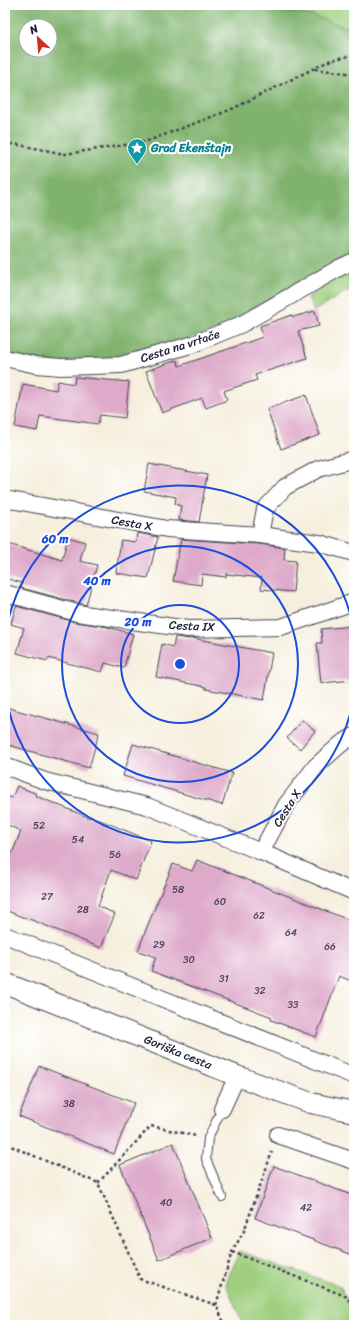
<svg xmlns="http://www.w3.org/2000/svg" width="359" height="1330" font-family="Sriracha,sans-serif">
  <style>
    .green { fill: #9fcf7e; stroke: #60785c }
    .forest { fill: #7fb26d; stroke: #506a54; fill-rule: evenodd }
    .building { fill: #deaaca }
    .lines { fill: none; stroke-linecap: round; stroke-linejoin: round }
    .service-casing { stroke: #424153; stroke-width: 10 }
    .minor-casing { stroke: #424153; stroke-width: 18 }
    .tertiary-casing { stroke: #424153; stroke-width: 22 }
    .path { stroke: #424153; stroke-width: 2.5; stroke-dasharray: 3 3; stroke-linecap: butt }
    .service { stroke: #fff; stroke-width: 8 }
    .minor { stroke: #fff; stroke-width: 16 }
    .tertiary { stroke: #fff; stroke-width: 20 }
    .ring { fill: none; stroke: #1d4ed8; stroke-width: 2 }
    .labels { text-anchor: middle; stroke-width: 4; stroke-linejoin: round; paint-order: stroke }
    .number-label { font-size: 10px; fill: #51445f }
    .culture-label { font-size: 12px; font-weight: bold; fill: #0d838f; stroke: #fff; text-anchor: start }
    .street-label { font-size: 12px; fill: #22223b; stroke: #fff }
    .centre { fill: #1d4ed8; stroke: #fff; stroke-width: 2 }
    .ring-label { font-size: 12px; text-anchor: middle; font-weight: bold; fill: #1d4ed8; stroke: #fff; stroke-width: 4; stroke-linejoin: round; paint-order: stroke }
  </style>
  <rect width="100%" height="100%" fill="#fff"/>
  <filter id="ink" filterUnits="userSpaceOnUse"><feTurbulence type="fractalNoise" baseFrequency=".025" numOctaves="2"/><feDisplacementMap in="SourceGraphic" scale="8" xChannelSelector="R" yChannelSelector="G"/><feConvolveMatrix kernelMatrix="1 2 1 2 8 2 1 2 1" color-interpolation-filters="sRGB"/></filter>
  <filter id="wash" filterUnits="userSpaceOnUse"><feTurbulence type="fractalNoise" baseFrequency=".012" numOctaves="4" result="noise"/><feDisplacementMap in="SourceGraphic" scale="16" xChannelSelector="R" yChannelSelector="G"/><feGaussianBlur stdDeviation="0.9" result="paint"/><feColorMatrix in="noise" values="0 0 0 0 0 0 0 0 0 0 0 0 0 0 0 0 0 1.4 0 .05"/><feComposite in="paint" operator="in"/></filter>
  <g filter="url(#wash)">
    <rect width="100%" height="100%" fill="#f6efdd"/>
    <g class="green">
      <polygon points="238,5 354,5 354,27 342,26 314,16"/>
      <polygon points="354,270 354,287 314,311 308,297 326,285"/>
      <polygon points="239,1251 340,1286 354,1315 354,1325 243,1325 226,1284"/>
    </g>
    <path class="forest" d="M5 5H238L314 16 342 26 354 27V256L230 326 114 362 48 363 5 355ZM26 26H50V50H26Z"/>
    <g id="blocks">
      <g class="building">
        <polygon points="315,311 319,326 298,331 307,358 255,375 257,380 224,391 227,400 206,408 202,398 162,413 146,371 177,360 179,366 263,337 260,326 292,315 293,317"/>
        <polygon points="75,377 129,382 125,418 100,415 98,424 40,416 37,431 15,427 23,384 56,390 58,381 74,384"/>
        <polygon points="306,395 320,435 281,449 267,409"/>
        <polygon points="149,464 207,475 199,522 179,520 181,506 175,504 176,497 144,491"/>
        <polygon points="137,533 158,537 148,578 116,573 121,540 136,542"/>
        <polygon points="68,537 85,542 80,561 97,565 86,605 21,588 22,583 5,578 5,543 62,560"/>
        <polygon points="181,539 259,544 285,548 284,560 296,561 293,592 261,589 262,578 226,574 226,577 202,574 201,585 173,581"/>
        <polygon points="16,606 75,622 108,627 133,634 124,668 105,663 102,672 48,658 47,661 17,653 24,628 11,624"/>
        <polygon points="353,626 354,680 321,683 317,643 322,643 321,629"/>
        <polygon points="175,637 190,639 192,638 272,653 264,700 206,689 206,687 156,677 162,644 173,647"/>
        <polygon points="5,707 99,733 89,768 5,744"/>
        <polygon points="302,720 315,731 300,749 287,738"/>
        <polygon points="133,744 232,773 222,805 123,776"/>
        <polygon points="17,786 37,794 36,796 90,818 90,816 151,841 136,880 111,870 98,906 115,914 101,948 27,918 27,919 5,910 5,871 21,831 5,824 5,795 12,798"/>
        <polygon points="197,860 354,922 354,982 339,976 316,1037 271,1020 272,1017 151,971 156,957 138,951 147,927 173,864 192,871"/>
        <polygon points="39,1066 134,1103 114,1154 19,1116"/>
        <polygon points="173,1143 212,1238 159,1260 120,1165"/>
        <polygon points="274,1166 354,1196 354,1244 350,1254 255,1218"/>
      </g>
    </g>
  </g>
  <g filter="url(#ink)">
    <use href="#blocks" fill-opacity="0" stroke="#424153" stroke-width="1"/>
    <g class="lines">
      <g class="service-casing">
        <polyline id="service" points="222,1109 208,1138 206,1159 222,1197"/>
      </g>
      <g class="minor-casing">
        <g id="minor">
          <polyline points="5,358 36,365 61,367 121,365 194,344 242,324 339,268 354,261"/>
          <polyline points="5,499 167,529 260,535 319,543 354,553"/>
          <polyline points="260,535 265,509 285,487 318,469 354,459"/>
          <polyline points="5,593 77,613 188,629 281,627 354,602"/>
          <polyline points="5,766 45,781 147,806 261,852 354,892"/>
          <polyline points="261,852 286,805 316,766 341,744 354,736"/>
          <polyline points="5,935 354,1076"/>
          <polyline points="222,1109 237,1076"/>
          <polyline points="278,1135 354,1161"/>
        </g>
      </g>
      <g class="tertiary-casing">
        <polyline id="tertiary" points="5,983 237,1076 311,1103 354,1112"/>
      </g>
      <g class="path">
        <polyline points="315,69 354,74"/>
        <polyline points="5,144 14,144 65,154 145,142 230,110 331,60 354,55"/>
        <polyline points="5,1132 6,1144 98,1183 140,1279 216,1305 225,1325"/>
        <polyline points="98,1183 151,1126 196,1136"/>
        <polyline points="232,1252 348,1297 354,1310"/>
        <polyline points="216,1305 232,1252 244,1231 272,1152"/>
      </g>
      <use href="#service" class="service"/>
      <use href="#minor" class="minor"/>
      <use href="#tertiary" class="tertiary"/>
    </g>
  </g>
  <g class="ring">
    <circle cx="180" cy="664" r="59"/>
    <circle cx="180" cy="664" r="118"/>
    <path d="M354 698A177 177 0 0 1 5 692M5 636A177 177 0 0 1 354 630"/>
  </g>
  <defs>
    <g id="sight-pin" transform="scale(1)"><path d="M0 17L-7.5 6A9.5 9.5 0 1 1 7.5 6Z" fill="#0f9aa8" stroke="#fff"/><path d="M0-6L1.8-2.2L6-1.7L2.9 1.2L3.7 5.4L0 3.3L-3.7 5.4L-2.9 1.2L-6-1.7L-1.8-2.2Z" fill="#fff"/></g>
  </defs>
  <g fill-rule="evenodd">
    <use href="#sight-pin" x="137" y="148"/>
  </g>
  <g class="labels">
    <g class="number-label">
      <text x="39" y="829">52</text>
      <text x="78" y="843">54</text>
      <text x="115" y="858">56</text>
      <text x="178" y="893">58</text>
      <text x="47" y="900">27</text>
      <text x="220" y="905">60</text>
      <text x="83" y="913">28</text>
      <text x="259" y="919">62</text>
      <text x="291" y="936">64</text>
      <text x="159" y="948">29</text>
      <text x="330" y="950">66</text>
      <text x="189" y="963">30</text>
      <text x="224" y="982">31</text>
      <text x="260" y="994">32</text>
      <text x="293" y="1008">33</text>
      <text x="69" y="1107">38</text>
      <text x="166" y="1206">40</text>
      <text x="306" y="1211">42</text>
    </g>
    <g class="culture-label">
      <text x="151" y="152">Grad Ekenštajn</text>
    </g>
    <g class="street-label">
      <text transform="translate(180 346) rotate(-18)" y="4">Cesta na vrtače</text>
      <text transform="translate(132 523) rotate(10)" y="4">Cesta X</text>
      <text transform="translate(192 626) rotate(3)" y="4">Cesta IX</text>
      <text transform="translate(287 808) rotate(-58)" y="4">Cesta X</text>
      <text transform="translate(178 1052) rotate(22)" y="4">Goriška cesta</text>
    </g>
  </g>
  <circle cx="180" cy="664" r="6" class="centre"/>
  <g class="ring-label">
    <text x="55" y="543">60 m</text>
    <text x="97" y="585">40 m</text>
    <text x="138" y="626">20 m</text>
  </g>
  <rect width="359" height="1330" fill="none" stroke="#fff" stroke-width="20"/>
  <g transform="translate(38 38) rotate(334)"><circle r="19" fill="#ffffff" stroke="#a7a7b1"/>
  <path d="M0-3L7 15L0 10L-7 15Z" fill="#c8321e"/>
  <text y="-6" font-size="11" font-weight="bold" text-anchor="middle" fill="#22223b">N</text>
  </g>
</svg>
